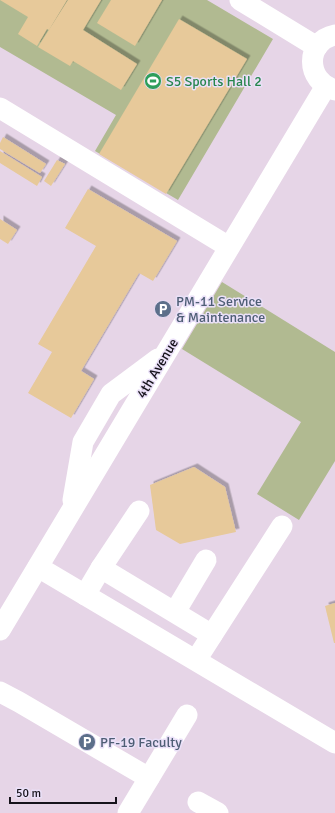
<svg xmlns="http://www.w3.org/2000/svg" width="335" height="813" font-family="Signika,sans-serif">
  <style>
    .commercial { fill: #e6d5e7 }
    .green { fill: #b1ba91 }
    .building { fill: #e7c99a; filter: url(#shadow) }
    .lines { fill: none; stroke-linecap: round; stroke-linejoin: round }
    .minor { stroke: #fff; stroke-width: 21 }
    .labels { text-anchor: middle; stroke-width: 3; stroke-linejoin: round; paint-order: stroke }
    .leisure-label { font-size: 14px; fill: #27864d; stroke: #eae0f8; text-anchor: start }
    .service-label { font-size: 14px; fill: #4e5e75; stroke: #eae0f8; text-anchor: start }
    .street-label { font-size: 14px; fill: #16131b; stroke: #eae0f8 }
  </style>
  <defs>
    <filter id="shadow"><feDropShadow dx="3.5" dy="-3.5" stdDeviation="0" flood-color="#0004"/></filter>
  </defs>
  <rect width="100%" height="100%" fill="#eae0f8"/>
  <rect class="commercial" x="0" y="0" width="335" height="813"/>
  <g class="green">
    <polygon points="0,0 207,0 273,39 178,200 95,151 116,115 0,47"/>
    <polygon points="222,282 335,352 335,461 299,520 257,494 301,422 182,349"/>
  </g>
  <g class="building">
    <polygon points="0,0 67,0 49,30 47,29 37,46 18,34 28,17"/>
    <polygon points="68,0 101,0 83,30 137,64 121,90 73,61 70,66 38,47"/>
    <polygon points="111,0 162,0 135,46 97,23"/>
    <polygon points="179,19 247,59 166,194 99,154"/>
    <polygon points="3,137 46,164 40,173 0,149 0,143"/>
    <polygon points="0,151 42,177 37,186 0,163"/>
    <polygon points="57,160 65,164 51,186 44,181"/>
    <polygon points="88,189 177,241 153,281 139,273 81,371 94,379 71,418 28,393 52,352 38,344 96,246 65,228"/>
    <polygon points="0,219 17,230 8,244 0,239"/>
    <polygon points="194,467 225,487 236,532 180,544 156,530 150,485"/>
    <polygon points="335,603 335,643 334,643 325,606"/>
  </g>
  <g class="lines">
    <g class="minor">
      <polyline points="240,0 317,47"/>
      <path d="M335 35C305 41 305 81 335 90"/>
      <polyline points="0,108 229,247"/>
      <polyline points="73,500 83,442 111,394 158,359"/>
      <polyline points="38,567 335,743"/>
      <polyline points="101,568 212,635"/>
      <polyline points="85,595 101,568 139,511"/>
      <polyline points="175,612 206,560"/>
      <polyline points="0,630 326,86"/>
      <polyline points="196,660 282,526"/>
      <polyline points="0,692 19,702 149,778"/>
      <polyline points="198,802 218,813"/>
      <polyline points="128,813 187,715"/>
    </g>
  </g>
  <defs>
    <g id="stadium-disc" transform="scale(0.9)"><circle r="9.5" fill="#2e9e5b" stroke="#eae0f8"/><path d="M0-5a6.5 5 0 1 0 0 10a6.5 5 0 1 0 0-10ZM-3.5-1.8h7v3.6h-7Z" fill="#fff"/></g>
    <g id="parking-disc" transform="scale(0.9)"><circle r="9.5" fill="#5c6f8a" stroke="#eae0f8"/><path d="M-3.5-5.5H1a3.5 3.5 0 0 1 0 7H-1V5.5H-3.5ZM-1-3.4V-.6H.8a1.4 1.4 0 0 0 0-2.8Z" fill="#fff"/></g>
  </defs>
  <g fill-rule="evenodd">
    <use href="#stadium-disc" x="153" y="81"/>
    <use href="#parking-disc" x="163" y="309"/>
    <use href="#parking-disc" x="87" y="742"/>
  </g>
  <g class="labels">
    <g class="leisure-label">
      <text x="166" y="86">S5 Sports Hall 2</text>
    </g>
    <g class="service-label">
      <text x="176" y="306">PM-11 Service<tspan x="176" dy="16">&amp; Maintenance</tspan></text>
      <text x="100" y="747">PF-19 Faculty</text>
    </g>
    <g class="street-label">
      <text transform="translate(157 368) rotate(-59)" y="5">4th Avenue</text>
    </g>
  </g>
  <path d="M10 797v6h106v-6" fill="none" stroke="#16131b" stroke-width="2"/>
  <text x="16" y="797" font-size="12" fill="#16131b" stroke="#eae0f8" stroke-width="3" paint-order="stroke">50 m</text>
</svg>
